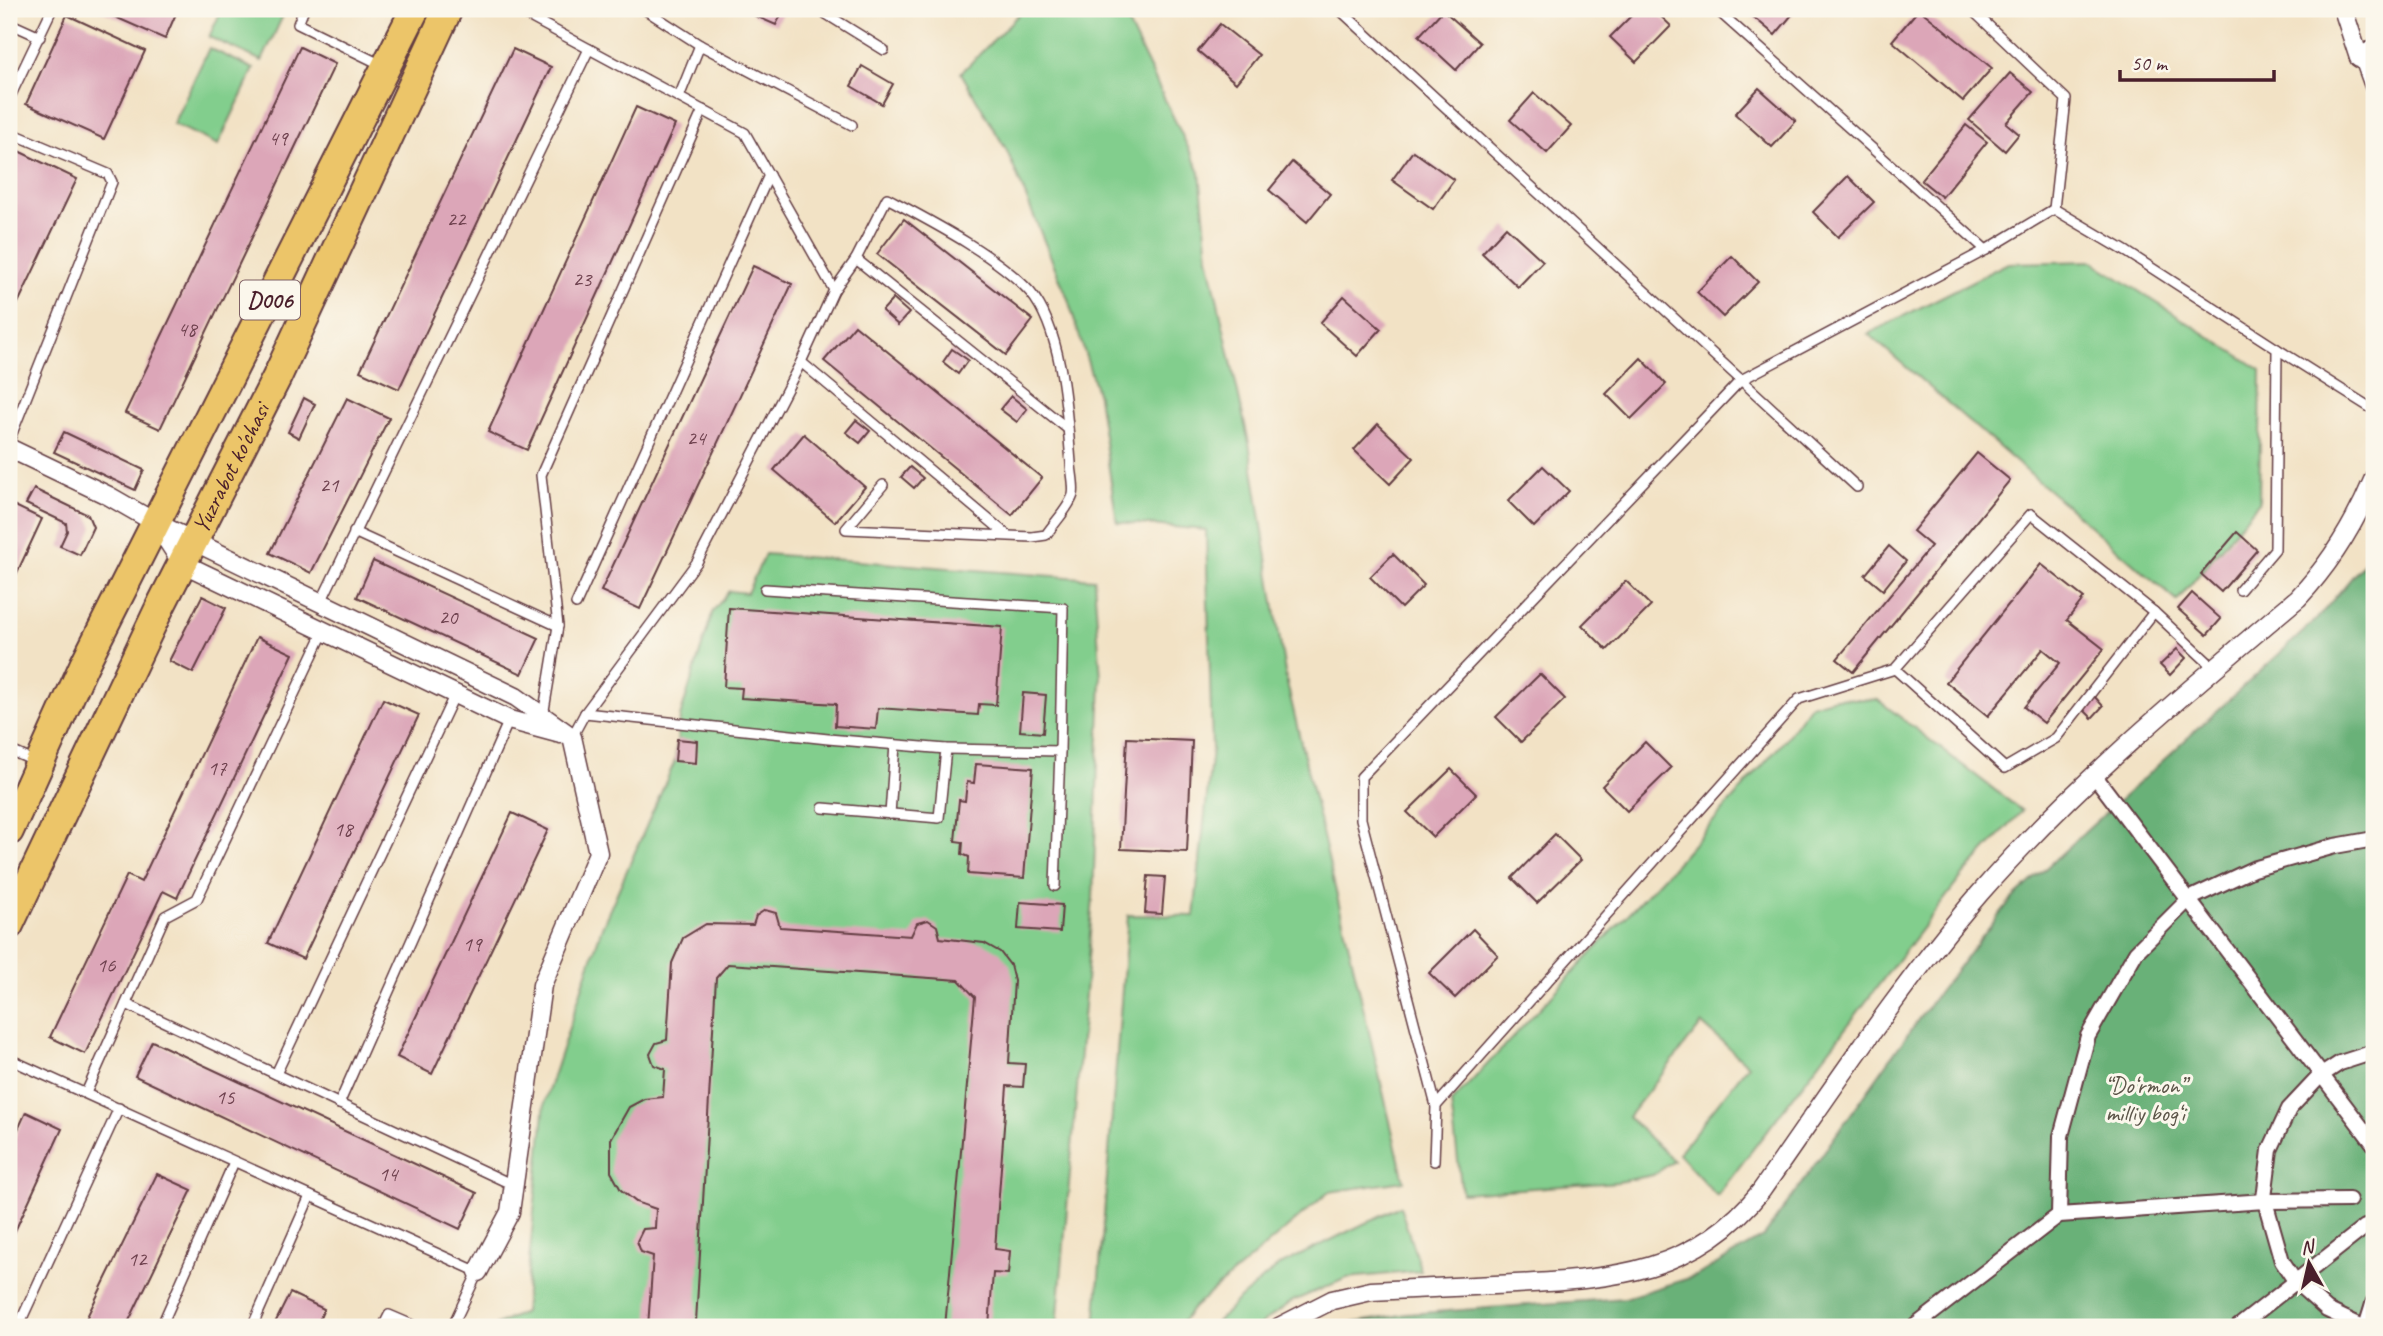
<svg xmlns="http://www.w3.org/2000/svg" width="2383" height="1336" font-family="Caveat,sans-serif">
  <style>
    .green { fill: #82ce8d; stroke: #66765c; stroke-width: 2 }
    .forest { fill: #69b178; stroke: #5a6852; stroke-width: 2 }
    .building { fill: #dca6b8 }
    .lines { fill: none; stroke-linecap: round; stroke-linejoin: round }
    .service-casing { stroke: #633c42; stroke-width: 12 }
    .pedestrian-casing { stroke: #633c42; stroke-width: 18 }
    .minor-casing { stroke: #633c42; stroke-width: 21 }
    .primary-casing { stroke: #633c42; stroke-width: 32 }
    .service { stroke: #fff; stroke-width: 9 }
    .pedestrian { stroke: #fff; stroke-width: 14 }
    .minor { stroke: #fff; stroke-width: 18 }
    .primary { stroke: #ecc569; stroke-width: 28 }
    .labels { text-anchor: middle; stroke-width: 6; stroke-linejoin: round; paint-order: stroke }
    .number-label { font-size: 21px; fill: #6e414e }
    .shield { fill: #fbf7ec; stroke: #7f6065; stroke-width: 2 }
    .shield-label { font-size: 23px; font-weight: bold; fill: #4a1f2b }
    .street-label { font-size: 24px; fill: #4a1f2b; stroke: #fbf7ec }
    .park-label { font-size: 24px; fill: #5b5448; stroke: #fbf7ec }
  </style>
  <rect width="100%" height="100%" fill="#fbf7ec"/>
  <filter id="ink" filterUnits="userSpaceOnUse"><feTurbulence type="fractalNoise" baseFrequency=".0143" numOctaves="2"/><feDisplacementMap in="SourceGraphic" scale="14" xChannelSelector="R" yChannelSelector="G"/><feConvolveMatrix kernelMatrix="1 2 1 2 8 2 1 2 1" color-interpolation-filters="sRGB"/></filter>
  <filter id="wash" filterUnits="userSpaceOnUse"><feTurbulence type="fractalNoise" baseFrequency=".00686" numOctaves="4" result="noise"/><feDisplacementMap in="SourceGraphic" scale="28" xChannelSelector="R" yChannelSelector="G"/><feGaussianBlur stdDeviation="1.57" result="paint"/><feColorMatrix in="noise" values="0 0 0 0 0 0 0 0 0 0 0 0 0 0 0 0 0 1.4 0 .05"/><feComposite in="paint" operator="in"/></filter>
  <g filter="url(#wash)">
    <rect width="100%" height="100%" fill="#f2e2c5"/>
    <g class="green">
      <polygon points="222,9 286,9 262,61 209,37"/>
      <polygon points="1024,9 1121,9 1200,172 1208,257 1249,443 1286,679 1404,1181 1329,1192 1194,1307 1178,1327 1095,1327 1128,915 1194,916 1212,749 1206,530 1117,522 1098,396 1068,299 1007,151 961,73"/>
      <polygon points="209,48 254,69 218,145 173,124"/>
      <polygon points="2092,261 2261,370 2259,502 2177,601 1868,334 2008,263"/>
      <polygon points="765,554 1094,579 1101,679 1093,898 1057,1327 493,1327 524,1312 545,1101 602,927 675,761 680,717 713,611 729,591 747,593"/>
      <polygon points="1835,698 1878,700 2022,811 1963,875 1717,1196 1678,1154 1748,1065 1702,1024 1628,1117 1674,1161 1653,1175 1618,1182 1462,1193 1451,1103 1680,859 1785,740 1810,705"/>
      <polygon points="1400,1206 1421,1271 1347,1278 1293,1301 1257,1327 1212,1327 1234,1304 1278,1266"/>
    </g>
    <polygon class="forest" points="2374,551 2374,1327 1330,1327 1407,1314 1625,1298 1696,1276 1764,1236 1922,1014 2011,900 2316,620"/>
    <g id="blocks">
      <g class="building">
        <polygon points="97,9 178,9 165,39"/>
        <polygon points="755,9 784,9 776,25 753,15"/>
        <polygon points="1638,9 1653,9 1671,26 1636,62 1610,37"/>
        <polygon points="1744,9 1797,9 1775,35"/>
        <polygon points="1919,9 1992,68 1963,101 1892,41"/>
        <polygon points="1443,10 1480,43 1456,70 1419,36"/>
        <polygon points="67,15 145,51 104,139 26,104"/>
        <polygon points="1220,24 1259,55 1236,83 1198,51"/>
        <polygon points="300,47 335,64 160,429 125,413"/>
        <polygon points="513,49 551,67 399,389 360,371"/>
        <polygon points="862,66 893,84 882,104 851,86"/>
        <polygon points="2010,73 2033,92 2006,123 2019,134 2005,151 1969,120"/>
        <polygon points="1759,88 1796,121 1772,147 1735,114"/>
        <polygon points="1534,93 1571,126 1547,153 1510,120"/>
        <polygon points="636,107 675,125 527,450 488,432"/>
        <polygon points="1966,125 1987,142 1942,197 1921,180"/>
        <polygon points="10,147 77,179 9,322 9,149"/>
        <polygon points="1413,151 1454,180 1433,209 1392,180"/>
        <polygon points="1292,162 1330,194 1307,222 1269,190"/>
        <polygon points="1848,176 1874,202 1838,237 1813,212"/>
        <polygon points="904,219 1033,320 1006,355 877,254"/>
        <polygon points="1506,227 1543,261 1518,287 1482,253"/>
        <polygon points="1732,256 1758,282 1723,317 1697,292"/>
        <polygon points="753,266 792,284 640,609 601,591"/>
        <polygon points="1344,296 1381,329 1357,356 1320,323"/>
        <polygon points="893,299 909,313 898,325 882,311"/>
        <polygon points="855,325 1042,478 1012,515 824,361"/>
        <polygon points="952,349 968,360 958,374 943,362"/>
        <polygon points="1641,358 1666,384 1631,419 1606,394"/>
        <polygon points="1011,396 1027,409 1017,422 1000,409"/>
        <polygon points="304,398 315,404 299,438 288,432"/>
        <polygon points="347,398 389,418 311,573 270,553"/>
        <polygon points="856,420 870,431 860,443 846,432"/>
        <polygon points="1378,424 1414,458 1390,484 1354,450"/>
        <polygon points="64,432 144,470 135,490 54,452"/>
        <polygon points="804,434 865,487 835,522 774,470"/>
        <polygon points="1977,453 2010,480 1853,672 1837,659 1931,546 1913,531"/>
        <polygon points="1543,466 1569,491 1534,527 1508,501"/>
        <polygon points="910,467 923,478 914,488 901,477"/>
        <polygon points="34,489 88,515 93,527 80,555 60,546 67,531 66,523 26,504"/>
        <polygon points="9,503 42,519 9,590"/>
        <polygon points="2237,532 2257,550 2221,592 2201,574"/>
        <polygon points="1889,546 1906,561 1883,590 1865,575"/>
        <polygon points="1393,554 1424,585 1401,608 1370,577"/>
        <polygon points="373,561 539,638 522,674 357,597"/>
        <polygon points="2041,564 2084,598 2067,620 2104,649 2044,723 2024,707 2060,663 2043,649 1988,716 1946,682"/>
        <polygon points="1626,581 1651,606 1607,650 1582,625"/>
        <polygon points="2192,593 2221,619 2207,635 2178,609"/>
        <polygon points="202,596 226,608 193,673 169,661"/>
        <polygon points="729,608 1002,627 996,705 979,704 978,715 878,708 876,729 835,726 836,704 741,698 742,688 724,687"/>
        <polygon points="257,637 293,654 177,898 163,891 85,1054 50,1037 127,875 141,882"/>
        <polygon points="2177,649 2186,658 2170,675 2160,665"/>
        <polygon points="1540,674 1565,699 1521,742 1496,717"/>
        <polygon points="1023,693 1046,695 1043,733 1020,731"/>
        <polygon points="2094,696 2103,706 2092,718 2082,708"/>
        <polygon points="383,699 419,715 303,959 268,943"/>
        <polygon points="1127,738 1192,741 1187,852 1121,849"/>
        <polygon points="677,739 697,741 696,763 675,761"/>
        <polygon points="1645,742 1671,768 1627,811 1602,786"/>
        <polygon points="976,764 1033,768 1024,878 968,874 969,857 962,854 963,842 955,841 959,800 965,801 967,782 974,783"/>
        <polygon points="1451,769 1476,794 1433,837 1407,812"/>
        <polygon points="512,813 548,830 432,1074 397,1057"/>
        <polygon points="1555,834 1581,860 1537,903 1512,878"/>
        <polygon points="1148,876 1165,877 1162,914 1145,913"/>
        <polygon points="1020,902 1062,905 1060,932 1018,929"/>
        <polygon points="765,910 776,913 780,927 911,936 917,923 928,920 937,926 940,938 984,943 1000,952 1010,965 1014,981 1009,1063 1025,1064 1023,1087 1007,1086 995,1249 1010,1251 1008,1274 993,1273 989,1327 945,1327 975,997 959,980 728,964 716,978 696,1322 700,1327 648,1327 653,1256 641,1252 637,1241 643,1229 655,1228 656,1209 636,1202 621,1190 611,1172 611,1139 629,1107 644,1099 663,1097 665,1069 654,1065 650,1054 656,1043 667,1040 672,963 683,938 706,924 753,925 756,916"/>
        <polygon points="1473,929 1498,955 1455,998 1429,973"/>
        <polygon points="152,1041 477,1193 460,1229 135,1076"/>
        <polygon points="26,1112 62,1129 9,1244 9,1149"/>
        <polygon points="157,1174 192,1190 126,1327 82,1327"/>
        <polygon points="290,1293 324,1309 316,1327 273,1327"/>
      </g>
    </g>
  </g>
  <g filter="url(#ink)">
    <use href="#blocks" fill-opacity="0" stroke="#633c42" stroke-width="2"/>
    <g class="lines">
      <g class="service-casing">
        <g id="service">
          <polyline points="304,9 298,24 382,65"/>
          <polyline points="515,9 745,133 834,290 801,362 697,562 585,713 572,737"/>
          <polyline points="644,9 700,45 852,125"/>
          <polyline points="818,9 884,50"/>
          <polyline points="1339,9 1857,487"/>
          <polyline points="1716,9 1986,250"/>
          <polyline points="1971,9 2066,99 2054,209"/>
          <polyline points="9,23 40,37"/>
          <polyline points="2359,58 2374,99"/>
          <polyline points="679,97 700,45"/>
          <polyline points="9,99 52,9"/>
          <polyline points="9,132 108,174 112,182 9,441"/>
          <polyline points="2054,209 2127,252 2277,349 2275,549 2240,590"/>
          <polyline points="856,259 1068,429"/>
          <path d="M834 290 856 259 887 198C930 221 998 256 1030 292 1063 330 1067 414 1071 463 1071 471 1075 486 1073 495 1069 508 1054 523 1046 535L1032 537 846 529 883 485"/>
          <polyline points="2277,349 2374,410"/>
          <polyline points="801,362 1007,535"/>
          <polyline points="354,532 558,626"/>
          <polyline points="765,589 1063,608 1060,751 946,749"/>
          <polyline points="321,602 589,49"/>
          <polyline points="576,604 769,175"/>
          <polyline points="1895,669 2005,768 2056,738 2154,612"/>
          <polyline points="585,713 828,739 946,749 939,818 823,808"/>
          <polyline points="543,716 558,626 541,475 703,110"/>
          <polyline points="9,750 36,762"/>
          <polyline points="890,814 895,745"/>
          <polyline points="1055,886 1060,751"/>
          <polyline points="126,1004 513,1185"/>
          <polyline points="9,1059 478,1272 452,1327"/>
          <polyline points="276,1074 455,694"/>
          <polyline points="86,1093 165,916 197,899 324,631"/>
          <polyline points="339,1104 509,720"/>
          <polyline points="1436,1106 1799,699 1895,669 2031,514 2154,612 2214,668"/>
          <polyline points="1434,1161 1436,1106 1361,819 1361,777 1741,380 1986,250 2054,209"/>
          <polyline points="18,1327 119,1108"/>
          <polyline points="161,1327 234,1162"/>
          <polyline points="252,1327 310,1196"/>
          <polyline points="383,1327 389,1315 417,1327"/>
        </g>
      </g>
      <g class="pedestrian-casing">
        <g id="pedestrian">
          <polyline points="2094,775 2374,1144"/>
          <polyline points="2059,1215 2061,1136 2088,1036 2136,952 2189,899 2253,869 2335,846 2374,839"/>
          <polyline points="1914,1327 2059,1215 2265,1201 2349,1200"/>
          <polyline points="2238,1327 2365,1227"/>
          <polyline points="2363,1327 2327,1310 2296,1282 2282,1261 2264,1198 2270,1150 2289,1109 2320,1076 2340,1063 2374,1052"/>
          <polyline points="2366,1327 2374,1301"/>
        </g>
      </g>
      <g class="minor-casing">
        <g id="minor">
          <polyline points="2343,9 2359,58 2374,49"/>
          <polyline points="9,448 109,496 156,523 516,697 572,737 598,853 542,985 510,1212 478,1272"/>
          <polyline points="156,523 182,563 509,720 561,734"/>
          <path d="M1279 1327 1332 1300 1371 1291C1419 1289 1467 1286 1515 1284 1613 1279 1696 1273 1761 1191 1832 1090 1900 986 1980 893 2075 784 2187 691 2298 598 2332 562 2355 524 2374 478"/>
        </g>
      </g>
      <g class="primary-casing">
        <g id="primary">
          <polyline points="9,831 84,665 415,9"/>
          <path id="s1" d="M9 925 160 607 277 377 448 9"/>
        </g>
      </g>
      <use href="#service" class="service"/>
      <use href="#pedestrian" class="pedestrian"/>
      <use href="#minor" class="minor"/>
      <use href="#primary" class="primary"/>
    </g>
  </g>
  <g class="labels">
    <g class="number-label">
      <text x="278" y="145">49</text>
      <text x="456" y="226">22</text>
      <text x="582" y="286">23</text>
      <text x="187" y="336">48</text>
      <text x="696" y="445">24</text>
      <text x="329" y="492">21</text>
      <text x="448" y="624">20</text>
      <text x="217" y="775">17</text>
      <text x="343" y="836">18</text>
      <text x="472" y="951">19</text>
      <text x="106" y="972">16</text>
      <text x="225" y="1104">15</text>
      <text x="388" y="1181">14</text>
      <text x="137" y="1266">12</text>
    </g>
    <rect class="shield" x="240" y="280.5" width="60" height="39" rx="5"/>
    <g class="shield-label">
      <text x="270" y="308">D006</text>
    </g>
    <g class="street-label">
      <text dy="8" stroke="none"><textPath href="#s1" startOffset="508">Yuzrabot ko'chasi</textPath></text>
    </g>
    <g class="park-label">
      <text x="2145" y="1093">“Do‘rmon”<tspan x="2145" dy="28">milliy bog‘i</tspan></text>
    </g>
  </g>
  <rect width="2383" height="1336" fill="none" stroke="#fbf7ec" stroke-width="35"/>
  <g transform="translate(2309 1263) rotate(352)" stroke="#fbf7ec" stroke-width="5" paint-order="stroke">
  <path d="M0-5L12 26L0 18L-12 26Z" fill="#4a1f2b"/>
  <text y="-10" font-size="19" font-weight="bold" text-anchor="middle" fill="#4a1f2b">N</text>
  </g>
  <path d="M2120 70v10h154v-10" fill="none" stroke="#4a1f2b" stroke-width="3.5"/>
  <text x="2131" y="70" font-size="21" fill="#4a1f2b" stroke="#fbf7ec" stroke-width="5" paint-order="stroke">50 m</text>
</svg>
